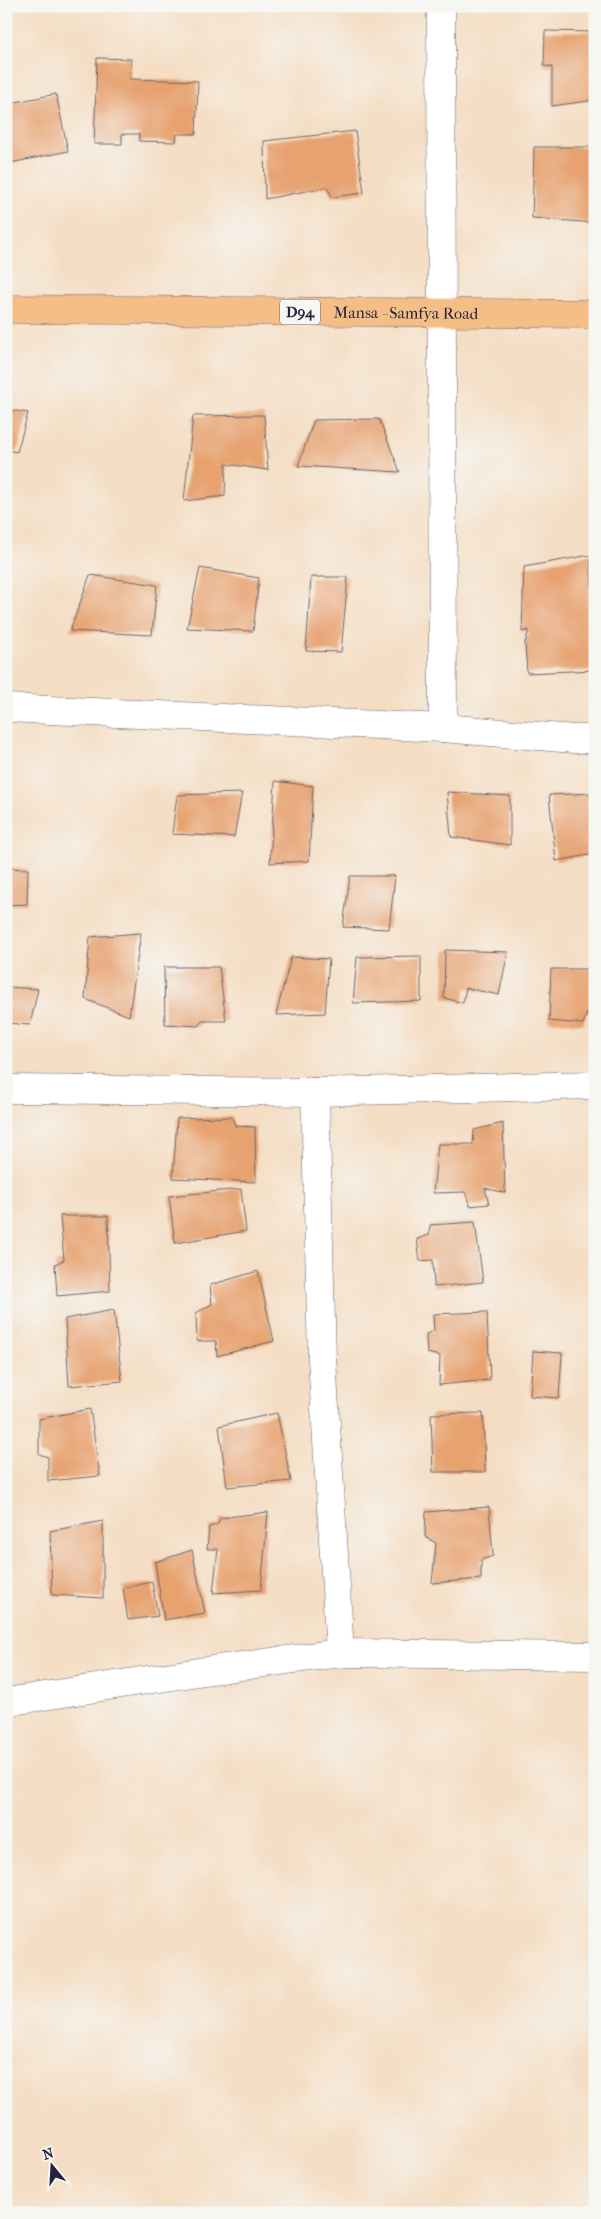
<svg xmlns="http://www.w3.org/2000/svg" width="601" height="2219" font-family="'IM FELL French Canon',serif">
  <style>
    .building { fill: #e7a26f }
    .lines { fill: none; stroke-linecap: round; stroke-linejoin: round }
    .minor-casing { stroke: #6c636a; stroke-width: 29 }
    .major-casing { stroke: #6c636a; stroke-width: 29 }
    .minor { stroke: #fff; stroke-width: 28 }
    .major { stroke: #f6be87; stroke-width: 28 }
    .labels { text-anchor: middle; stroke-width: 5; stroke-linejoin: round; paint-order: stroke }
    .shield { fill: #f6f6f2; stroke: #626272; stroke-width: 1 }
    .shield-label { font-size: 15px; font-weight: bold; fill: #22223b }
    .street-label { font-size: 16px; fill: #22223b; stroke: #f6f6f2 }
  </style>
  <rect width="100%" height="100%" fill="#f6f6f2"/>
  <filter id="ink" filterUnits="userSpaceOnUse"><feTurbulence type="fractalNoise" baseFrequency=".02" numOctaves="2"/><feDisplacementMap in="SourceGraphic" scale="10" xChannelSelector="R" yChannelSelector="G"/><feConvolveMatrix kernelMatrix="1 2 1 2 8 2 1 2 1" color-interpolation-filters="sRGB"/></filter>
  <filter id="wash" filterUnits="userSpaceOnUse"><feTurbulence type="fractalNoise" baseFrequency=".0096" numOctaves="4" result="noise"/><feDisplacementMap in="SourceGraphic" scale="20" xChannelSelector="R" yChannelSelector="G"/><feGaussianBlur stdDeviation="1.12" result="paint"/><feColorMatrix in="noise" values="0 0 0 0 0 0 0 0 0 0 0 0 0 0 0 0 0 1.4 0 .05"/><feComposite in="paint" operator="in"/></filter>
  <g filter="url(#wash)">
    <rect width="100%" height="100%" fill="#f4ddc2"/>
    <g id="blocks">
      <g class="building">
        <polygon points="545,31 595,32 595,100 552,106 552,67 544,66"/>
        <polygon points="97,58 131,59 130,79 198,81 196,134 177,134 176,142 139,141 139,134 122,134 122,144 94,144"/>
        <polygon points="56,94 68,151 6,164 6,104"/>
        <polygon points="355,131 364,193 332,197 327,187 265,199 264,141"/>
        <polygon points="534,147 595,147 595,223 532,218"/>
        <polygon points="6,409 28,413 17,452 6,450"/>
        <polygon points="264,415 268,470 226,464 225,496 184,501 193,416"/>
        <polygon points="379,419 400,472 298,466 314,420"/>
        <polygon points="590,555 595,629 595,670 527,673 525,643 529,630 522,632 524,567"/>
        <polygon points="200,568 259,578 253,631 187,628"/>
        <polygon points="90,575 157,585 152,635 70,631"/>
        <polygon points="311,577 348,577 341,652 306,651"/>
        <polygon points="6,592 11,593 7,608 6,608"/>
        <polygon points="275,781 313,786 309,861 270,863"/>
        <polygon points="6,782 10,782 11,835 6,835"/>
        <polygon points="447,792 510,796 510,845 451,837"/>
        <polygon points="242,793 234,837 172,834 177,795"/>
        <polygon points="595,793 595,854 556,861 549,795"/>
        <polygon points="6,868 28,869 27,904 6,905"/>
        <polygon points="350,876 395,876 389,929 343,927"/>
        <polygon points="141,933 129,1016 85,999 90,937"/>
        <polygon points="445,950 508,952 499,995 466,988 463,1003 444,998"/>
        <polygon points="421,956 421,1001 353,1003 357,957"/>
        <polygon points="291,957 329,959 325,1013 276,1015"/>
        <polygon points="164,967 219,967 226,1021 202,1021 198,1026 165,1024"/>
        <polygon points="551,969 595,969 595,1013 587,1013 583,1024 549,1021"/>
        <polygon points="6,987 38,989 30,1025 6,1023"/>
        <polygon points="232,1117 235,1126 255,1127 256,1182 173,1178 177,1118"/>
        <polygon points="503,1123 505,1193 485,1188 489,1204 470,1206 465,1192 433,1193 438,1144 473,1144 474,1130"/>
        <polygon points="241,1189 246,1231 175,1243 169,1196"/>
        <polygon points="60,1216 108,1216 110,1291 57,1296 55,1264 64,1260"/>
        <polygon points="475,1222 483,1282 434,1287 433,1260 420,1261 417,1239 429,1235 430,1225"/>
        <polygon points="258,1271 274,1341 217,1356 216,1341 197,1341 196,1313 212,1304 210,1285"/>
        <polygon points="114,1310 122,1381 69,1386 65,1319"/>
        <polygon points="487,1312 490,1380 439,1385 440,1356 427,1353 426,1334 434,1331 433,1314"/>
        <polygon points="533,1351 562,1353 559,1398 530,1396"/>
        <polygon points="90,1409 100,1476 48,1481 48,1457 39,1454 39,1419"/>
        <polygon points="277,1413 291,1481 227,1487 219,1426"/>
        <polygon points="483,1413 485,1472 433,1472 431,1414"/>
        <polygon points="489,1507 493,1556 481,1560 481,1579 432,1583 436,1543 425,1537 426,1512"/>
        <polygon points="268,1512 261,1590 213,1593 218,1549 207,1549 209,1527 218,1524 220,1518"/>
        <polygon points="103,1521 103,1598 52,1595 50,1531"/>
        <polygon points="192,1550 205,1613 164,1620 155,1562"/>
        <polygon points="152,1582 158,1616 128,1620 123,1588"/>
      </g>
    </g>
  </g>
  <g filter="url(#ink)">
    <use href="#blocks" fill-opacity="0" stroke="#6c636a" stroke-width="1"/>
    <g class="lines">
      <g class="minor-casing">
        <g id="minor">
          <polyline points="441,6 443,728"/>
          <polyline points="6,708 443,728 574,739 595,739"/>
          <polyline points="6,1089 315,1092 595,1085"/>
          <polyline points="315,1092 322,1359 340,1653"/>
          <polyline points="6,1702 211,1670 340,1653 595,1656"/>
        </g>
      </g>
      <g class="major-casing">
        <g id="major">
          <path id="s1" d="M6 309 595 314"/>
        </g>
      </g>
      <use href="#minor" class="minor"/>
      <use href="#major" class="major"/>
    </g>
  </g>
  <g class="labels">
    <rect class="shield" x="280" y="299.5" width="40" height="25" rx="4"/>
    <g class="shield-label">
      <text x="300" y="317">D94</text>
    </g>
    <g class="street-label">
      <text dy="6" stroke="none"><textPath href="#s1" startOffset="400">Mansa - Samfya Road</textPath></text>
    </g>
  </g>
  <rect width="601" height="2219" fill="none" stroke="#f6f6f2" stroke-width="25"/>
  <g transform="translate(52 2166) rotate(342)" stroke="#f6f6f2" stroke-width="4" paint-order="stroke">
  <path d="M0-4L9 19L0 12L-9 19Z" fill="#22223b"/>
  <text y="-8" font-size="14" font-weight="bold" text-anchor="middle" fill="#22223b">N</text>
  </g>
</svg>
